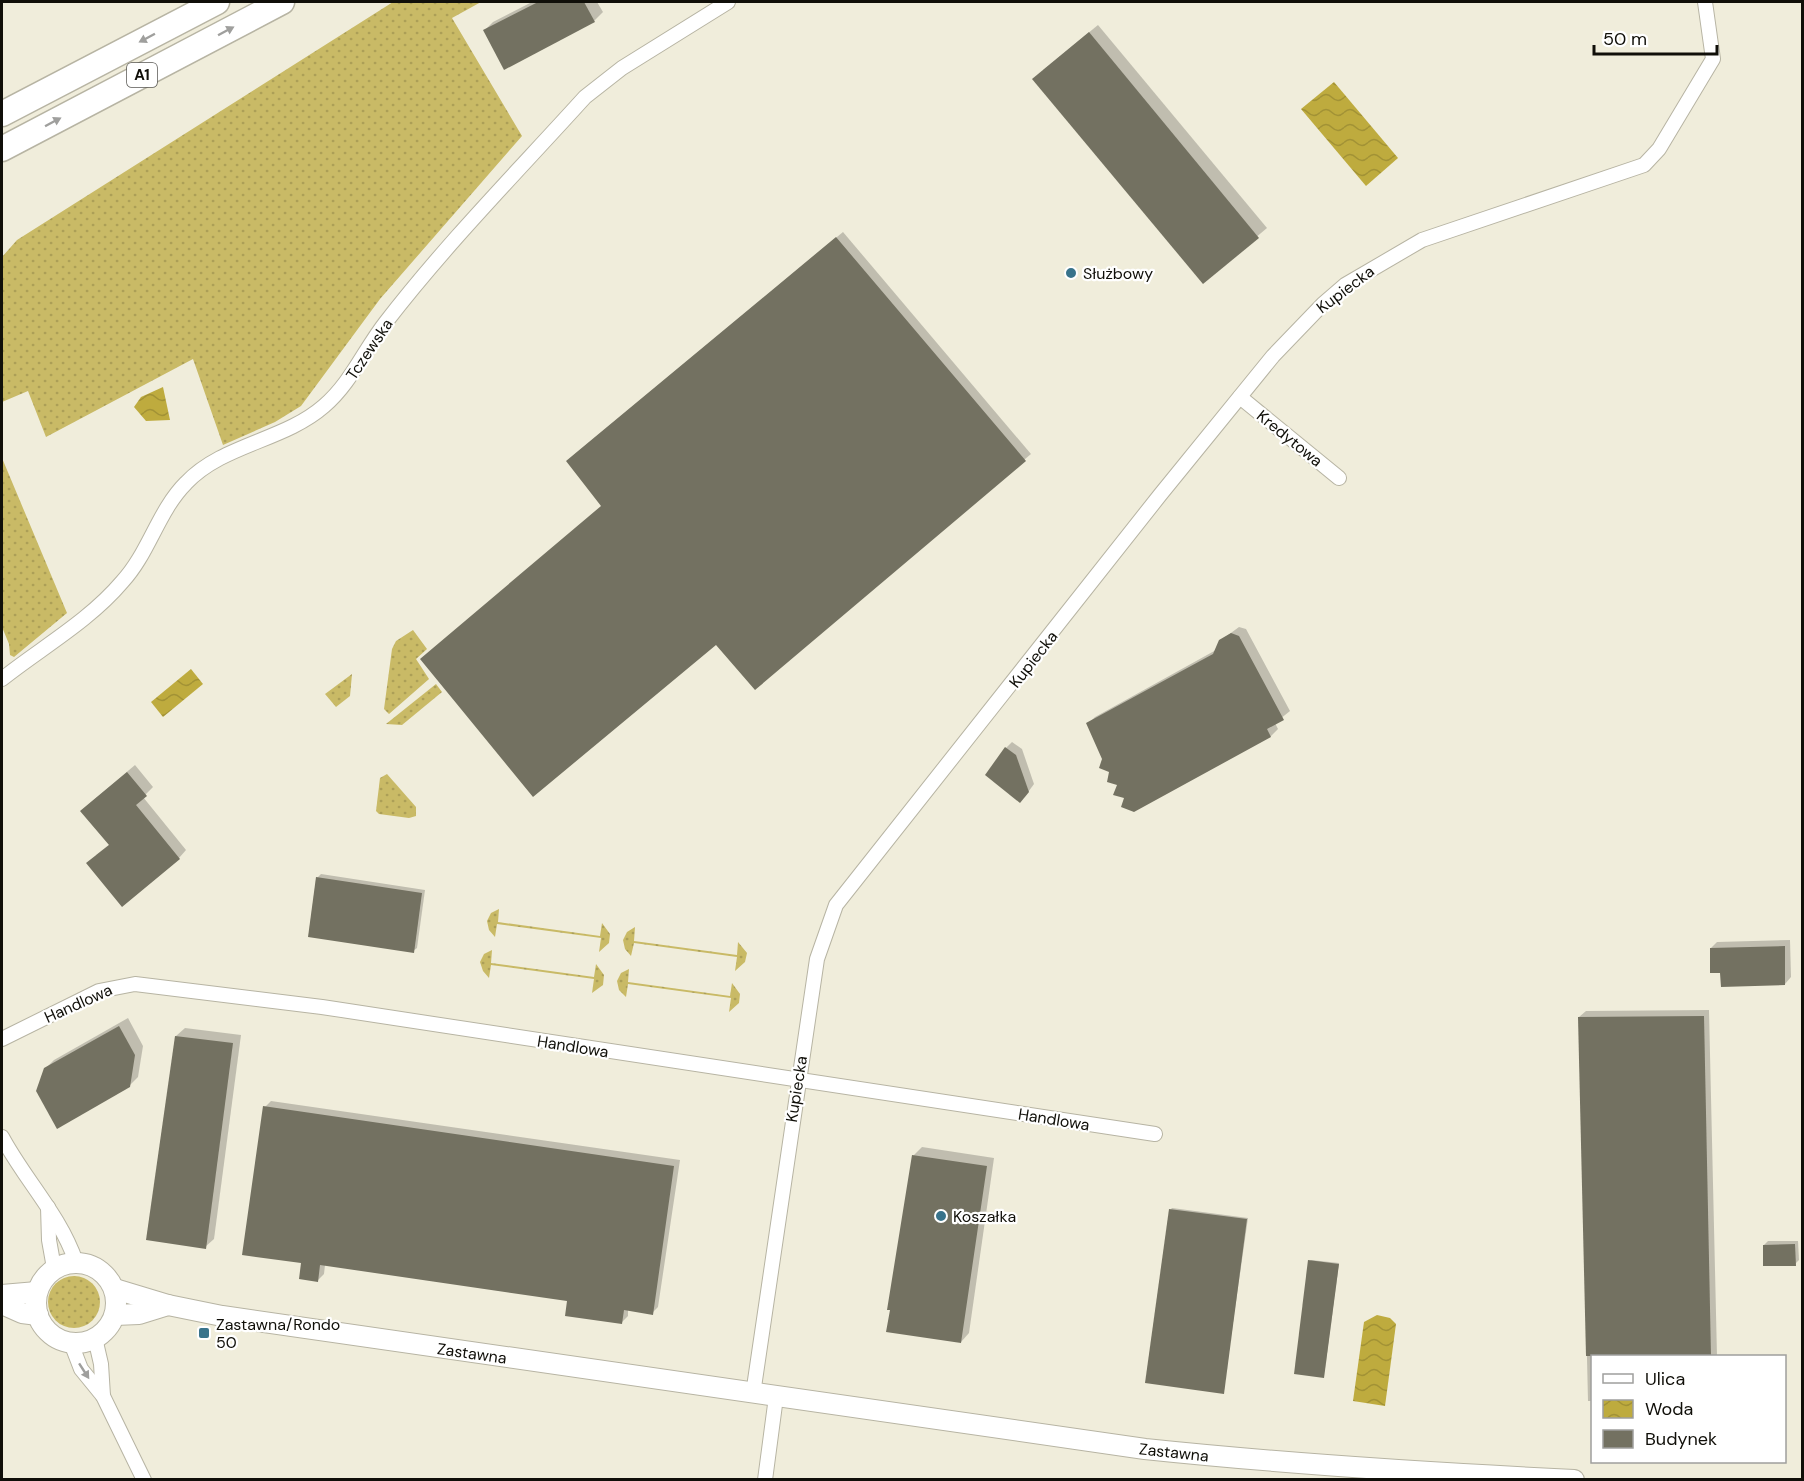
<svg xmlns="http://www.w3.org/2000/svg" width="1804" height="1481" font-family="'DM Sans',sans-serif">
  <style>
    .grass { fill: url(#grass-dots) }
    .water { fill: url(#water-waves) }
    .shadow { fill: #0003 }
    .building { fill: #737161 }
    .lines { fill: none; stroke-linecap: round; stroke-linejoin: round }
    .minor-casing { stroke: #b7b4a3; stroke-width: 16 }
    .secondary-casing { stroke: #b7b4a3; stroke-width: 22 }
    .motorway-casing { stroke: #b7b4a3; stroke-width: 27 }
    .minor { stroke: #fff; stroke-width: 14 }
    .secondary { stroke: #fff; stroke-width: 20 }
    .motorway { stroke: #fff; stroke-width: 24 }
    .oneway { fill: #9f9f9d }
    .poi-dot { fill: #38738b; stroke: #fff; stroke-width: 2 }
    .labels { text-anchor: middle; stroke-width: 4.5; stroke-linejoin: round; paint-order: stroke }
    .shield { fill: #fff; stroke: #585753; stroke-width: 1.5 }
    .shield-label { font-size: 15px; font-weight: bold; fill: #100f09 }
    .poi-label { font-size: 16px; fill: #100f09; stroke: #fff; text-anchor: start }
    .street-label { font-size: 16px; fill: #100f09; stroke: #fff }
  </style>
  <defs>
    <pattern id="grass-dots" width="8" height="8" patternUnits="userSpaceOnUse" patternTransform="scale(1.5)"><rect width="8" height="8" fill="#c9ba66"/><path d="M2 2h.1M6 6h.1" fill="none" stroke="#ac9f57" stroke-width="1.8" stroke-linecap="round"/></pattern>
    <pattern id="water-waves" width="16" height="10" patternUnits="userSpaceOnUse" patternTransform="scale(1.5)"><rect width="16" height="10" fill="#beab3e"/><path d="M0 5q4-4 8 0t8 0" fill="none" stroke="#a29235"/></pattern>
  </defs>
  <rect width="100%" height="100%" fill="#f0eddb"/>
  <g class="grass">
    <polygon points="393,2 481,2 452,18 522,136 380,299 301,406 275,422 223,445 193,359 46,437 28,391 2,402 2,257 17,240"/>
    <polygon points="2,458 67,613 14,657 10,655 9,644 2,627"/>
    <polygon points="413,630 427,649 416,659 429,679 389,714 384,709 392,649 396,641"/>
    <polygon points="352,674 350,696 336,707 325,694"/>
    <polygon points="436,684 442,692 402,725 386,724"/>
    <polygon points="387,774 416,807 416,816 409,818 379,814 376,811 380,778"/>
    <polygon points="499,909 498,922 600,936 602,923 610,934 609,943 599,952 601,938 497,924 495,937 489,930 487,921 491,913"/>
    <polygon points="635,927 634,941 737,955 738,942 747,953 745,962 735,971 737,957 634,943 631,956 625,949 623,940 627,932"/>
    <polygon points="492,950 491,963 594,977 596,964 604,975 603,985 592,993 594,979 491,965 489,978 483,971 480,962 484,954"/>
    <polygon points="629,969 628,982 730,996 732,983 740,994 739,1003 729,1012 731,998 628,984 626,997 619,990 617,981 621,973"/>
    <circle cx="74" cy="1302" r="26"/>
  </g>
  <g class="water">
    <polygon points="1334,82 1398,158 1366,186 1301,109"/>
    <polygon points="163,387 170,420 146,421 134,407 141,397"/>
    <polygon points="191,669 203,684 163,717 151,702"/>
    <polygon points="1377,1315 1390,1318 1396,1324 1385,1406 1353,1401 1364,1322"/>
  </g>
  <g class="shadow">
    <polygon points="532,2 597,2 603,12 594,21 504,68 484,31 493,22"/>
    <polygon points="1098,25 1267,228 1203,282 1043,70"/>
    <polygon points="843,232 1031,454 756,688 603,506 574,455"/>
    <polygon points="1239,627 1246,629 1290,711 1275,723 1278,729 1271,736 1134,810 1104,759 1088,724 1095,717 1216,650 1220,641"/>
    <polygon points="1012,742 1022,749 1034,784 1026,795 1006,748"/>
    <polygon points="135,765 153,787 143,797 186,850 179,858 96,855 110,844 90,803"/>
    <polygon points="321,874 425,890 417,948 413,951 317,878"/>
    <polygon points="1790,940 1791,977 1785,984 1721,971 1711,948 1717,942"/>
    <polygon points="1709,1010 1717,1356 1592,1356 1592,1401 1588,1401 1579,1017 1586,1011"/>
    <polygon points="128,1018 143,1046 138,1077 129,1086 45,1069 54,1060"/>
    <polygon points="185,1028 241,1035 214,1239 205,1247 176,1036"/>
    <polygon points="271,1101 680,1160 658,1307 652,1313 628,1309 628,1316 621,1323 569,1300 325,1265 324,1274 318,1280 302,1262 265,1107"/>
    <polygon points="922,1147 994,1158 969,1333 961,1342 913,1156"/>
    <polygon points="1172,1208 1248,1218 1223,1392 1171,1209"/>
    <polygon points="1768,1241 1798,1241 1799,1260 1795,1264 1764,1245"/>
    <polygon points="1311,1260 1339,1263 1324,1376 1310,1261"/>
  </g>
  <g class="building">
    <polygon points="538,2 584,2 595,22 504,70 483,30"/>
    <polygon points="1089,32 1259,238 1203,284 1032,79"/>
    <polygon points="836,237 1026,461 755,690 716,645 533,797 420,659 601,506 566,461"/>
    <polygon points="1231,633 1239,636 1284,720 1267,729 1271,737 1134,812 1121,807 1124,798 1113,795 1117,785 1107,782 1109,772 1099,768 1102,759 1086,723 1213,654 1219,640"/>
    <polygon points="1005,747 1016,755 1029,792 1020,803 985,775"/>
    <polygon points="127,772 147,796 136,805 180,859 122,907 86,863 109,845 80,811"/>
    <polygon points="316,877 422,893 414,953 308,937"/>
    <polygon points="1785,946 1785,985 1721,987 1720,973 1710,973 1710,948"/>
    <polygon points="1704,1016 1711,1356 1586,1356 1578,1017"/>
    <polygon points="119,1026 135,1055 130,1087 57,1129 36,1091 44,1068"/>
    <polygon points="175,1036 233,1043 206,1249 146,1240"/>
    <polygon points="263,1106 674,1166 653,1315 624,1310 622,1324 565,1316 567,1301 320,1265 318,1282 299,1279 301,1263 242,1255"/>
    <polygon points="912,1155 987,1166 961,1343 886,1332 890,1310 887,1310"/>
    <polygon points="1169,1209 1247,1219 1224,1394 1145,1383"/>
    <polygon points="1795,1244 1796,1266 1763,1266 1763,1245"/>
    <polygon points="1308,1260 1339,1264 1324,1378 1294,1374"/>
  </g>
  <g class="lines">
    <g class="minor-casing">
      <g id="minor">
        <polyline points="1240,397 1339,478"/>
        <path d="M2 679C41 648 89 621 122 582 149 553 158 511 186 483 223 444 284 441 324 406 351 383 364 350 386 322 447 243 518 171 585 97L622 68 728 2"/>
        <polyline points="2,1039 99,991 135,984 322,1007 1155,1134"/>
        <path d="M2 1137C25 1180 60 1215 76 1262"/>
        <polyline points="48,1207 49,1240 54,1268"/>
        <polyline points="95,1338 101,1364 103,1396"/>
        <polyline points="71,1343 81,1369 103,1396 144,1480"/>
        <polyline points="753,1394 817,959 836,905 1160,495 1273,356 1323,304 1345,285 1422,240 1644,165 1659,149 1713,59 1705,2"/>
        <polyline points="765,1480 776,1397"/>
      </g>
    </g>
    <g class="secondary-casing">
      <g id="secondary">
        <circle cx="76" cy="1303" r="40"/>
        <path d="M115 1289 168 1305 222 1316 1145 1449C1288 1464 1430 1473 1574 1480"/>
        <polyline points="2,1295 37,1292"/>
        <polyline points="2,1304 22,1313 38,1315"/>
        <polyline points="115,1315 139,1314 168,1305"/>
      </g>
    </g>
    <g class="motorway-casing">
      <g id="motorway">
        <polyline points="2,114 217,2"/>
        <polyline points="2,149 282,2"/>
      </g>
    </g>
    <use href="#minor" class="minor"/>
    <use href="#secondary" class="secondary"/>
    <use href="#motorway" class="motorway"/>
  </g>
  <defs><path id="oneway-solid" d="M-6-.8H1V-3.2L6.5 0L1 3.2V.8H-6Z" transform="scale(1.5)"/></defs>
  <g class="oneway">
    <use href="#oneway-solid" transform="translate(226 31) rotate(-28)"/>
    <use href="#oneway-solid" transform="translate(147 38) rotate(152)"/>
    <use href="#oneway-solid" transform="translate(53 122) rotate(-28)"/>
    <use href="#oneway-solid" transform="translate(84 1371) rotate(57)"/>
  </g>
  <g class="poi-dot">
    <circle cx="1071" cy="273" r="6"/>
    <circle cx="941" cy="1216" r="6"/>
    <rect x="198" y="1327" width="12" height="12" rx="3"/>
  </g>
  <g class="labels">
    <rect class="shield" x="127" y="63" width="30" height="24" rx="4.5"/>
    <g class="shield-label">
      <text x="142" y="80">A1</text>
    </g>
    <g class="poi-label">
      <text x="1083" y="279">Służbowy</text>
      <text x="953" y="1222">Koszałka</text>
      <text x="216" y="1330">Zastawna/Rondo<tspan x="216" dy="18">50</tspan></text>
    </g>
    <g class="street-label">
      <text transform="translate(1345 289) rotate(-37)" y="6">Kupiecka</text>
      <text transform="translate(369 349) rotate(-56)" y="6">Tczewska</text>
      <text transform="translate(1290 438) rotate(39)" y="6">Kredytowa</text>
      <text transform="translate(1033 659) rotate(-52)" y="6">Kupiecka</text>
      <text transform="translate(78 1003) rotate(-24)" y="6">Handlowa</text>
      <text transform="translate(573 1046) rotate(9)" y="6">Handlowa</text>
      <text transform="translate(796 1089) rotate(-81)" y="6">Kupiecka</text>
      <text transform="translate(1054 1119) rotate(9)" y="6">Handlowa</text>
      <text transform="translate(472 1353) rotate(8)" y="6">Zastawna</text>
      <text transform="translate(1174 1452) rotate(6)" y="6">Zastawna</text>
    </g>
  </g>
  <rect width="1804" height="1481" fill="none" stroke="#100f09" stroke-width="6"/>
  <rect x="1591" y="1355" width="195" height="108" fill="#ffffff" stroke="#9f9f9d" stroke-width="1.5"/>
  <rect x="1603" y="1374" width="30" height="9" fill="#ffffff" stroke="#9f9f9d" stroke-width="1.5"/>
  <text x="1645" y="1385" font-size="18" fill="#100f09">Ulica</text>
  <rect x="1603" y="1400" width="30" height="18" fill="url(#water-waves)" stroke="#9f9f9d" stroke-width="1.5"/>
  <text x="1645" y="1415" font-size="18" fill="#100f09">Woda</text>
  <rect x="1603" y="1430" width="30" height="18" fill="#737161" stroke="#9f9f9d" stroke-width="1.5"/>
  <text x="1645" y="1445" font-size="18" fill="#100f09">Budynek</text>
  <path d="M1594 45v9h123v-9" fill="none" stroke="#100f09" stroke-width="3"/>
  <text x="1603" y="45" font-size="18" fill="#100f09" stroke="#ffffff" stroke-width="4.5" paint-order="stroke">50 m</text>
</svg>
